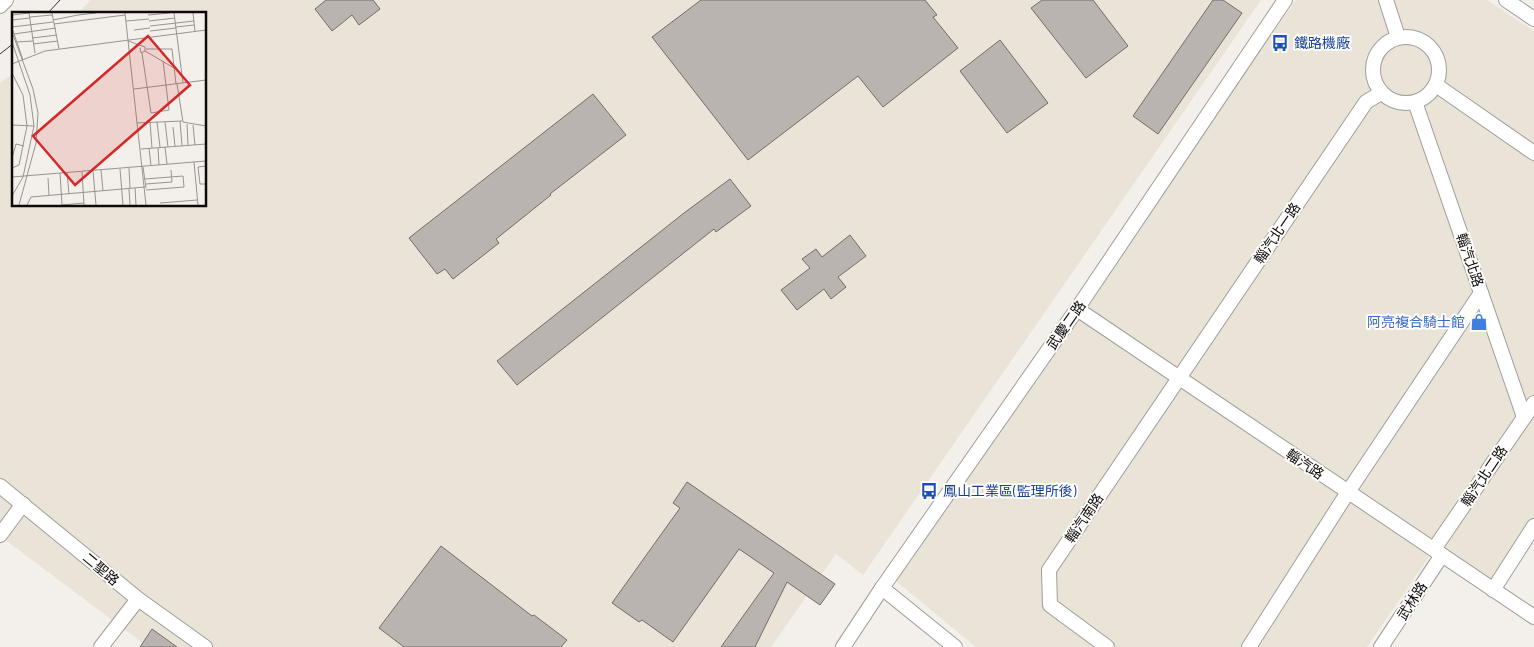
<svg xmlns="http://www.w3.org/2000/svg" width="1534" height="647" font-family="Barlow,'Noto Sans TC',sans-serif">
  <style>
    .built { fill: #eae3d7 }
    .building { fill: #b9b4b0; stroke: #716d6a }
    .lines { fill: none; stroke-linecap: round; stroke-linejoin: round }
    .street-casing { stroke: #a19e99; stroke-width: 16 }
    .street { stroke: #fff; stroke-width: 14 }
    .tram { stroke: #343331; stroke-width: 1 }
    .labels { text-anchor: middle; stroke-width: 4; stroke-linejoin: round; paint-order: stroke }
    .transit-label { font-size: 14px; fill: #164399; stroke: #fffdfb; text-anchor: start }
    .street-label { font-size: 14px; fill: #0c0b0a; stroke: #fffdfb }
    .shop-label { font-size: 14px; fill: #366cbe; stroke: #fffdfb; text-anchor: end }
    .inset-road { fill: none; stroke: #979491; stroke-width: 1 }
    .view { fill: #d62828; fill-opacity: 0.15; stroke: #d62828; stroke-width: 2.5 }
    .inset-edge { fill: none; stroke: #0c0b0a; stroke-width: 2.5 }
  </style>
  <rect width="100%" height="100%" fill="#f3f0eb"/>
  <g class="built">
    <polygon points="91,0 1261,0 863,575 836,554 771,647 148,647 0,536 0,83 14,73 14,205 205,205 205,14 77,14"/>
    <polygon points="1296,0 1487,0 1534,31 1534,519 1493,581 1438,544 1367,647 976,647 891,577"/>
  </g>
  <g class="building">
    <polygon points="326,0 373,0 380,9 359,25 352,15 332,31 315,9"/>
    <polygon points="701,0 925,0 937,15 933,17 958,48 883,107 858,76 748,160 652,37"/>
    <polygon points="1042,0 1093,0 1128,46 1086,78 1031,8"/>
    <polygon points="1213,0 1223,0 1242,13 1158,134 1133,116"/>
    <polygon points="1000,40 1048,103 1007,133 960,71"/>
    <polygon points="593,94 626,135 550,194 551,195 496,239 499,243 453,279 445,269 437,274 409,238"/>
    <polygon points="730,179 751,206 716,232 714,229 517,385 497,361 684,213"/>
    <polygon points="850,235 866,256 838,277 846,287 831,299 824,289 797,310 781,290 810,268 802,259 816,249 822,257"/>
    <polygon points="687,482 835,584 820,605 787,582 755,647 721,647 774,573 739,549 673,642 642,620 639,622 612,603 680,508 673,503"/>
    <polygon points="441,546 532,616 534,615 567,640 561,647 404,647 379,628"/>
    <polygon points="152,629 177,647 140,647"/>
  </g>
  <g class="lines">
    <g class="street-casing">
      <g id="street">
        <polyline points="1386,0 1398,37"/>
        <polyline points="1506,0 1534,19"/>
        <polyline points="0,6 6,0"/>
        <circle cx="1406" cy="70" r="33"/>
        <polyline points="1436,85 1534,153"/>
        <polyline points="1415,102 1524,417"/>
        <polyline points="1077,309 1534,617"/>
        <polyline points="0,486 138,599 205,647"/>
        <polyline points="0,535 23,504"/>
        <polyline points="1434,549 1534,403"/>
        <polyline points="882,588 955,647"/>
        <polyline points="1493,590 1534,526"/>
        <polyline points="101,647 138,599"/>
        <polyline points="843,647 882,588 1077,309 1285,0"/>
        <polyline points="1107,647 1050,605 1049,570 1366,102 1381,93"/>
        <polyline points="1249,647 1348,492 1481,293"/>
        <polyline points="1381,647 1442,555"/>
      </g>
    </g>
    <use href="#street" class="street"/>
    <g class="tram">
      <polyline points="47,14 60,0"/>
      <polyline points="0,54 14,43"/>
    </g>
  </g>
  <defs>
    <g id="bus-bare" transform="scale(1.35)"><path d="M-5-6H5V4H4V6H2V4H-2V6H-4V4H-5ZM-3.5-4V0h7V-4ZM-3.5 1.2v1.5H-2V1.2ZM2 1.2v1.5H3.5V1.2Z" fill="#1a4fb4" stroke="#fffdfb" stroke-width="2.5" paint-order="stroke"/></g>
    <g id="shop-bare" transform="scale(1.35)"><path d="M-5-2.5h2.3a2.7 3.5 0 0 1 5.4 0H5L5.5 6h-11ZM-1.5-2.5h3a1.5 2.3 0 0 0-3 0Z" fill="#3f7fe0" stroke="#fffdfb" stroke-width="2.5" paint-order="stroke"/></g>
  </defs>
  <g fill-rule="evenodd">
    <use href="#bus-bare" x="1280" y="43"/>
    <use href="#shop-bare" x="1479" y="322"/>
    <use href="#bus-bare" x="929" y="491"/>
  </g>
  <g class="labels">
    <g class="transit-label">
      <text x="1294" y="48">鐵路機廠</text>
      <text x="943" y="496">鳳山工業區(監理所後)</text>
    </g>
    <g class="street-label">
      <text transform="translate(1277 233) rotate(-56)" y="5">輜汽北一路</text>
      <text transform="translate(1470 260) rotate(71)" y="5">輜汽北路</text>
      <text transform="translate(1066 325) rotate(-55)" y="5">武慶二路</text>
      <text transform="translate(1305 464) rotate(34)" y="5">輜汽路</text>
      <text transform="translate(1484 476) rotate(-56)" y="5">輜汽北二路</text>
      <text transform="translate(1084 518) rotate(-56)" y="5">輜汽南路</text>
      <text transform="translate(101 569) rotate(40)" y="5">二聖路</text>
      <text transform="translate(1412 601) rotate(-57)" y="5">武林路</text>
    </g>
    <g class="shop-label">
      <text x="1465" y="327">阿亮複合騎士館</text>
    </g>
  </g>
  <g transform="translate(12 12)">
    <rect width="194" height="194" fill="#f3f0eb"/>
    <path class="inset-road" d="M17 1 23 41M40 1 47 37M113 1 134 193M162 1 171 71M181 1 183 19M0 3 17 1M66 3 84 1M136 3 158 1M18 5 40 3M0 8 18 6M41 8 66 3M114 9 137 7M137 9 163 6M42 12 113 3M138 14 182 9M0 15 41 10M164 15 182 13M0 16 11 48M122 18 138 16M138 19 164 16M0 20 21 77 26 101 24 131 7 193M2 22 44 16M20 26 45 23M116 29 133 35V39L129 41 128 36M0 30 18 83 22 114 11 165 0 184M5 30 21 29M21 32 46 29M134 37H160L164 72M133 39 162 56M130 41 139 101 157 98 151 49M0 52 33 39 194 18M0 61 11 83 15 114 7 153 0 156M165 72 171 110 194 114M122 77 194 68M0 108V126M168 109 170 134M138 110 140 136M145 110 148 135M153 110 156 135M125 111 170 109M175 112 176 133M0 113 22 114M181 113 183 133M161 115 163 134M153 135 155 152M137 136 139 154M146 136 147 153M129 137 194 132M0 146 4 132 12 134M182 150 186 193M194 154 186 155 188 172H194M131 155 134 176M117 156 118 176M108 157 111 193M89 158 91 179M81 159 84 193M55 160 57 182M70 160 72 193M48 161 50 193 72 191M0 165 194 149M36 166 37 183M133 167 171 164 172 175 134 178M134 172 160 170 159 158M123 176 124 193M117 177 118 193M148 191 185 188M15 193 19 185 133 175"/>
    <path class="view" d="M136 24 178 73 63 173 21 124Z"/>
    <rect width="194" height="194" class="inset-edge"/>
  </g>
</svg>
